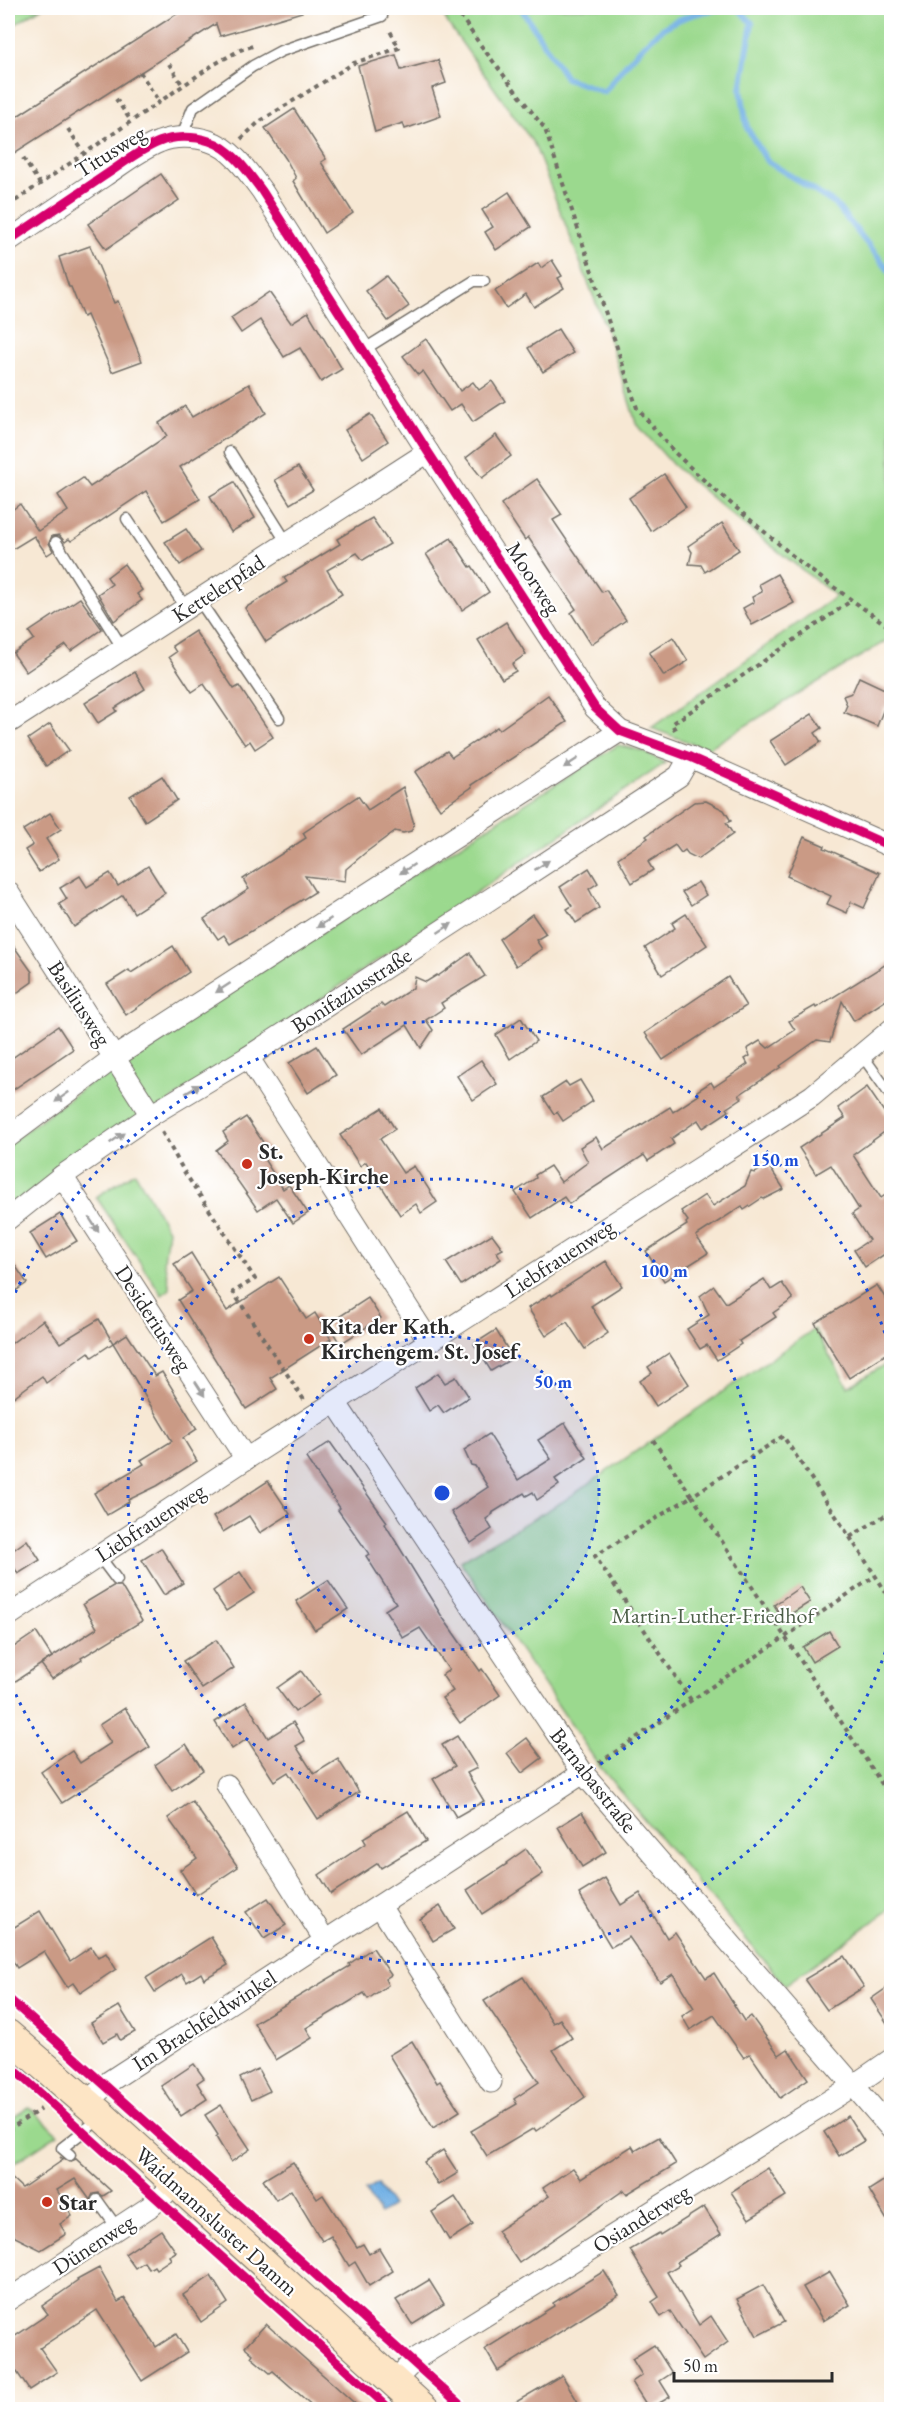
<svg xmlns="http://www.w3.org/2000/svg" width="899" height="2417" font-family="'EB Garamond',serif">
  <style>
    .green { fill: #9bd98e; stroke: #63825c; stroke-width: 1.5 }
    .water { fill: #72b0e4; stroke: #4e6e88; stroke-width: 1.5 }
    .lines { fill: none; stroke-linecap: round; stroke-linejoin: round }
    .stream { stroke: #72b0e4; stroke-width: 6 }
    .building { fill: #ca9a85 }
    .service-casing { stroke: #726d66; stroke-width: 13 }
    .minor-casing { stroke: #726d66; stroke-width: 23 }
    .secondary-casing { stroke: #726d66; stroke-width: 32 }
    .path { stroke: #726d66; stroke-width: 4; stroke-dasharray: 4.5 4.5; stroke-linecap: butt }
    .service { stroke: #fff; stroke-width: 10 }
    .minor { stroke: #fff; stroke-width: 21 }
    .secondary { stroke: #fde5c5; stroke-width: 30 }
    .cycleway-casing { stroke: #fff; stroke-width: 13 }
    .cycleway { stroke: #d6006c; stroke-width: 9 }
    .oneway { fill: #a0a0a0 }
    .ring { fill: none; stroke: #1d4ed8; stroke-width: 3; stroke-dasharray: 3 6 }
    .poi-dot { fill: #c8321e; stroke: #fff; stroke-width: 2 }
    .labels { text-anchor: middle; stroke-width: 4.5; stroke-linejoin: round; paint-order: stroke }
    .street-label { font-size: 22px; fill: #2b2b2b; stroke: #fff }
    .poi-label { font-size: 22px; font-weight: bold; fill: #2b2b2b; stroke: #fff; text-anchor: start }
    .park-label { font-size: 22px; fill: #4d5f49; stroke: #fff }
    .centre { fill: #1d4ed8; stroke: #fff; stroke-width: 3 }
    .ring-label { font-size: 18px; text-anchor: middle; font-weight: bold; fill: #1d4ed8; stroke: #fff; stroke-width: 4.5; stroke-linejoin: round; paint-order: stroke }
  </style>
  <rect width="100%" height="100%" fill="#fff"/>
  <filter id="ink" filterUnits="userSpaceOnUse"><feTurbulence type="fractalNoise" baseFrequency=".0167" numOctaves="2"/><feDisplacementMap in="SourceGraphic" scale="12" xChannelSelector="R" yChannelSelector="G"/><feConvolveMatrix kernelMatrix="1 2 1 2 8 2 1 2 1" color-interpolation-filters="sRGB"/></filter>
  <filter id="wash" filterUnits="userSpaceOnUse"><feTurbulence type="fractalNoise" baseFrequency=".008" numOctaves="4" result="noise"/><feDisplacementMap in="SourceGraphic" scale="24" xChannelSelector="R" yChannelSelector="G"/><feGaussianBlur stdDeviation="1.35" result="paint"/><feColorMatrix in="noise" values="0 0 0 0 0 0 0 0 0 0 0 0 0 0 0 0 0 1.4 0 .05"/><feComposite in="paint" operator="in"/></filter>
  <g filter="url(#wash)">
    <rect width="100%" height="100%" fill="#f7e8d4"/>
    <g class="green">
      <polygon points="8,8 41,8 8,29"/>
      <polygon points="440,8 891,8 891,638 707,749 651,728 836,596 743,524 673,465 636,423 607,331 534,144 449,25"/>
      <polygon points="618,745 643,751 665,763 242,1053 8,1209 8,1144 129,1054"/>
      <polygon points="135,1172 168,1230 164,1261 170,1289 162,1295 96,1197"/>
      <polygon points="814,1329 848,1387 891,1361 891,1908 785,1985 600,1767 460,1561 562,1502"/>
      <polygon points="29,2107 58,2134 8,2167 8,2121"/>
    </g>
    <polygon class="water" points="377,2184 392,2206 380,2214 365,2191"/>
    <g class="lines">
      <g class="stream">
        <path d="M521 8 566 78 604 92C620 71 650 33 674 22 690 14 707 11 724 8"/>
        <polyline points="738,8 752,23 741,89 747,128 767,161 835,204 892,274"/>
      </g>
    </g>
    <g id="blocks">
      <g class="building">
        <polygon points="186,8 302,8 302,12 220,36 216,24 8,157 8,122"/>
        <polygon points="396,55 401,70 438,60 446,83 432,88 441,116 405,129 403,123 375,132 358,66"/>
        <polygon points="294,109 326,159 321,162 353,213 324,233 293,181 296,178 286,159 265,128"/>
        <polygon points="161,174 179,200 106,249 88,224"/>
        <polygon points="509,192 531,227 496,250 485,232 493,227 482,210"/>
        <polygon points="90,246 114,303 118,301 142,361 112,372 87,315 83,317 71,287 69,287 59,257"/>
        <polygon points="552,260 562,276 558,278 564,288 534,307 526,294 506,308 495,291 538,263 541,268"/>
        <polygon points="386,276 409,306 388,321 366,291"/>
        <polygon points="269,292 291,323 308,312 342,369 321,382 300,348 284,357 260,320 241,333 231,318"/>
        <polygon points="558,329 573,353 543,372 528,348"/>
        <polygon points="426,339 460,391 473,382 479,390 492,381 505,401 473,422 461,404 450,411 423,371 418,375 403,356"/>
        <polygon points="249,384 266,413 180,467 200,499 164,521 146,491 71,541 69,539 65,542 59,535 52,536 49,543 53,551 47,555 34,536 8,552 8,513 20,504 38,531 68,511 58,495 83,478 90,487 167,436 159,423 185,406 192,417"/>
        <polygon points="370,414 388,441 363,458 345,430"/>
        <polygon points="496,435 511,456 482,478 466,458"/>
        <polygon points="298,467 313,490 290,504 275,480"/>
        <polygon points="664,474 686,507 651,531 629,498"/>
        <polygon points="537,479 562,515 553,520 602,592 606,590 626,620 591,644 571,613 576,609 528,537 525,540 501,504"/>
        <polygon points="234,482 255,518 231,532 210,496"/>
        <polygon points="372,518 390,544 363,560 357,553 327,570 342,594 266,642 245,608 287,582 284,578 340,544 337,539"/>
        <polygon points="722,523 739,550 705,572 701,565 689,564 692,552 688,546"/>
        <polygon points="186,529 201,551 180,565 165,542"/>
        <polygon points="451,538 470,567 472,566 489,592 462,610 426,554"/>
        <polygon points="124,564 142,590 137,594 142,600 114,621 98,594 112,584 107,577"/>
        <polygon points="777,574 794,603 752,625 743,608 754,602 752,597 762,592 759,584"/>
        <polygon points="80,598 102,629 71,651 66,645 26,672 13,653 34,639 29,632"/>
        <polygon points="506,622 526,654 512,664 516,671 502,679 478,640"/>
        <polygon points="195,631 234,689 239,686 273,737 255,749 250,741 245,745 204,684 192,692 169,657 176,652 172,646"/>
        <polygon points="673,637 688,661 664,676 649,653"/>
        <polygon points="135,672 145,689 115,708 117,711 98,723 85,703"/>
        <polygon points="859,677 891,692 891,709 885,706 877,726 844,712 847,705 843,696 852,693"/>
        <polygon points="548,695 567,722 471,785 472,787 440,809 415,772 447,751 452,757 497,727 499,730"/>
        <polygon points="812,714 822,728 815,733 821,742 786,765 770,741"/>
        <polygon points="50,724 69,750 46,766 28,739"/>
        <polygon points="162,776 177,800 145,821 130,796"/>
        <polygon points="403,787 414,824 411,831 403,833 395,831 365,853 346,869 345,881 305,876 315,892 230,944 224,935 218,939 204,919 249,889 243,879 306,838 303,833 358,796 368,810"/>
        <polygon points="706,801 724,810 731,821 726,823 733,834 698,859 688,854 685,850 681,853 675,845 648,862 653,870 632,883 618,858 648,838 646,836 694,802"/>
        <polygon points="50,813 61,829 46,839 59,859 39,872 25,850 33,845 23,830"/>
        <polygon points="804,837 825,846 824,848 880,873 864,908 851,902 847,913 827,904 831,896 787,876"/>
        <polygon points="148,866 165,893 134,913 123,895 74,927 59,904 67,899 60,888 80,876 87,887 110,873 118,886"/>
        <polygon points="589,868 598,883 589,889 599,908 576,923 567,909 572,906 560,887"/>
        <polygon points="698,882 706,895 691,905 682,892"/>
        <polygon points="532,914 546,934 536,940 542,949 516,966 499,939"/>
        <polygon points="686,914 707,945 662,975 645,948 675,928 672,923"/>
        <polygon points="8,938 32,972 32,982 8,999"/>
        <polygon points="173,946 189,972 126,1015 107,984 129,970 131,973"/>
        <polygon points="470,953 485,976 441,1003 444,1008 426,1020 433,1030 421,1048 407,1025 361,1055 343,1029 381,1004 384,1007 413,988 415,977 426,982 437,975 438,976"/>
        <polygon points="891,961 891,997 854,1021 842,1001 830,1042 817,1040 780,1066 781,1067 739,1095 742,1098 727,1108 729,1111 703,1128 698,1120 671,1139 674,1144 648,1161 644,1155 569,1204 564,1197 532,1218 515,1192 536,1178 535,1175 550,1166 561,1182 588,1162 580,1147 596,1137 603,1149 670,1107 673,1112 699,1095 697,1091 711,1082 714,1087 748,1064 745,1059 750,1056 747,1049 760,1041 768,1048 795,1030 789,1021 815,1006 816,1008"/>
        <polygon points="728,977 746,1006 663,1060 645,1033"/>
        <polygon points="521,1018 536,1041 510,1059 496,1035"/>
        <polygon points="58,1026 73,1049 8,1093 8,1061"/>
        <polygon points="317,1046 336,1075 308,1093 289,1063"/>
        <polygon points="481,1060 497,1084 473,1100 457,1076"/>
        <polygon points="580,1080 593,1101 563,1121 557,1112 554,1114 543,1097 566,1082 569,1086"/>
        <polygon points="867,1087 891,1122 891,1127 853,1155 881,1198 891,1191 891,1250 865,1267 854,1250 869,1240 852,1214 859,1209 831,1165 816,1174 799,1148 845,1118 838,1108"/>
        <polygon points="382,1108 395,1129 380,1139 403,1173 414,1166 437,1202 421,1213 416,1204 400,1215 366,1162 360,1166 340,1135"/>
        <polygon points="246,1117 269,1151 262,1156 283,1189 289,1185 308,1213 293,1223 276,1198 258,1210 216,1150 228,1141 223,1132"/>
        <polygon points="768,1165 784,1189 764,1199 762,1198 744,1210 742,1206 696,1236 708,1253 664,1281 646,1251 687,1225 686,1223 688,1221 681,1211 705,1195 713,1206 745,1186 751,1172 755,1173"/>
        <polygon points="60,1214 77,1241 46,1259 30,1233"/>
        <polygon points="492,1234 503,1249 497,1252 501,1259 461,1285 446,1262"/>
        <polygon points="191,1253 227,1311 279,1277 306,1319 315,1313 331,1339 270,1378 277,1389 246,1409 178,1300 192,1291 174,1264"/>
        <polygon points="8,1255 27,1283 8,1296"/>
        <polygon points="606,1261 622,1286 591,1306 608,1333 585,1349 567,1322 546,1336 528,1308 551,1294 552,1296"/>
        <polygon points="764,1279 771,1290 782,1283 793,1299 773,1313 776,1317 739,1341 741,1344 717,1360 707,1345 700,1349 687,1329 709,1315 700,1296 714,1286 726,1303"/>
        <polygon points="877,1285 891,1307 891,1351 849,1378 815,1323"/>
        <polygon points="368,1298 381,1318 340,1344 328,1324"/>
        <polygon points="99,1319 113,1343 92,1357 89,1352 46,1383 42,1376 8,1401 8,1346 43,1320 60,1343"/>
        <polygon points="496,1330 513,1358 491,1371 474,1344"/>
        <polygon points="127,1334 155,1376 162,1372 197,1429 183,1438 197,1461 157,1486 128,1500 129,1502 107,1515 94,1493 144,1464 141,1460 172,1441 113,1343"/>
        <polygon points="669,1353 689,1384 656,1406 640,1381 652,1373 648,1367"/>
        <polygon points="438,1373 445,1383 456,1377 469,1397 444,1413 438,1405 429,1411 415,1388"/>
        <polygon points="565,1423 587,1458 555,1479 559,1485 537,1500 533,1492 526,1496 524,1493 492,1513 493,1514 486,1519 492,1529 471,1543 451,1512 488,1487 475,1466 471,1465 464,1450 489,1434 518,1480 551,1459 538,1440"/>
        <polygon points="330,1442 387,1522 385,1524 441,1615 480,1671 482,1669 500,1695 460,1723 442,1698 453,1691 442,1675 449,1670 420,1628 403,1638 385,1610 396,1603 366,1556 369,1554 338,1510 340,1508 306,1458"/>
        <polygon points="268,1481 290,1514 260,1533 249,1516 223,1532 213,1517"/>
        <polygon points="27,1540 40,1560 18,1574 8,1557 8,1554"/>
        <polygon points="161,1548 183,1583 164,1595 142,1560"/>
        <polygon points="240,1572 254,1593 226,1611 213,1591"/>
        <polygon points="328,1580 348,1609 315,1630 296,1601"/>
        <polygon points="113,1586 121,1586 142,1621 81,1658 82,1660 52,1679 41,1664 97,1628 83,1604"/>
        <polygon points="800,1587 810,1602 783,1619 774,1605"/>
        <polygon points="829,1631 838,1646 812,1662 803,1647"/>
        <polygon points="36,1632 52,1657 8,1686 8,1651"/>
        <polygon points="216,1640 234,1668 202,1689 183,1661"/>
        <polygon points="301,1671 319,1695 295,1712 277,1688"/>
        <polygon points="246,1702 268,1738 293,1722 305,1741 296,1746 314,1774 338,1759 359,1792 318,1819 288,1772 274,1781 247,1739 232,1749 215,1722"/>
        <polygon points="125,1708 150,1747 62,1803 41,1772 72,1751 80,1763 111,1743 99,1725"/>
        <polygon points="457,1736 477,1768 467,1773 484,1801 456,1817 433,1779 455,1766 442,1745"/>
        <polygon points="527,1738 542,1758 522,1773 507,1753"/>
        <polygon points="186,1744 203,1770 172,1791 155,1765"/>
        <polygon points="192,1801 238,1867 196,1895 180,1870 197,1858 168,1818"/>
        <polygon points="408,1811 426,1841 381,1868 378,1863 331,1894 319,1875 366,1843 363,1838"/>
        <polygon points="582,1812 606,1852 582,1867 558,1827"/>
        <polygon points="526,1849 543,1874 482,1914 467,1890 507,1864 506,1863"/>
        <polygon points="605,1878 621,1905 640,1893 667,1938 675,1932 706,1978 714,1973 744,2021 751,2016 779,2055 788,2049 808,2079 780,2098 750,2054 744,2058 714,2015 690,2030 682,2016 694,2008 673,1974 660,1982 629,1937 611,1947 579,1894"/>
        <polygon points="268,1898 286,1925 264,1939 246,1912"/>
        <polygon points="440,1906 454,1929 433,1941 420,1919"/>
        <polygon points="40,1911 70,1961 91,1947 98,1958 106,1953 116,1969 80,1993 73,1983 67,1987 44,1951 17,1968 8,1952 8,1931"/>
        <polygon points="211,1937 228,1965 204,1979 201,1973 187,1982 182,1974 155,1992 146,1978"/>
        <polygon points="373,1948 391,1975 385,1979 388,1985 368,1999 364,1993 306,2028 312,2038 276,2060 254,2023 350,1966 349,1964"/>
        <polygon points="844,1956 864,1987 827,2010 805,1979"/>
        <polygon points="523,1977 553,2023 560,2019 572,2038 553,2050 585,2097 536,2131 534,2128 487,2156 471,2131 517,2104 514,2099 539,2082 484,2001"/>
        <polygon points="891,1985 891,2029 871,1999"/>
        <polygon points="119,2006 135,2032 120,2040 117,2034 103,2042 91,2023"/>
        <polygon points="412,2041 437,2083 440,2081 460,2111 433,2128 389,2055"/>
        <polygon points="194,2064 204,2078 197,2083 207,2099 181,2116 161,2086"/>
        <polygon points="258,2069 270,2091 251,2100 240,2078"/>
        <polygon points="221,2105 250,2149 231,2162 216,2137 218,2135 205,2115"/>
        <polygon points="848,2116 864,2141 839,2156 824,2132"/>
        <polygon points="659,2137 676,2164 627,2194 624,2190 519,2263 497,2231 549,2196 543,2188 573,2168 581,2179 632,2146 635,2151"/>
        <polygon points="443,2150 458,2173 438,2185 424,2162"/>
        <polygon points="60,2157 69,2162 76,2159 111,2191 103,2196 99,2193 93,2194 90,2200 75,2179 57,2190 72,2216 60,2224 66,2234 41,2250 15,2237 8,2226 8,2175 22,2188 63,2160"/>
        <polygon points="293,2162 317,2199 323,2195 357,2247 363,2244 369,2254 379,2248 393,2271 369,2286 355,2262 349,2266 331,2236 322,2241 291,2190 276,2200 263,2180"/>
        <polygon points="768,2168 786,2196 749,2219 731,2192"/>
        <polygon points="891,2176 891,2227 869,2190"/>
        <polygon points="455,2197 473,2225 449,2240 432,2212"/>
        <polygon points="704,2207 721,2234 677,2262 679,2265 667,2272 699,2325 711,2316 728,2342 703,2360 670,2311 661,2317 652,2302 659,2297 630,2250 659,2233 660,2235"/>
        <polygon points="161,2230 176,2252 169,2256 171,2259 156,2269 154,2266 149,2269 144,2262 135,2268 125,2254"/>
        <polygon points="99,2268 118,2302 125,2298 156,2347 176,2334 187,2352 142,2381 97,2310 40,2348 57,2372 29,2390 17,2372 8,2379 8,2341 48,2314 42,2306 78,2281 77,2280"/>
        <polygon points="604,2271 619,2295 498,2371 485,2349 554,2306 553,2303"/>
        <polygon points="830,2272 850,2305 823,2321 803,2287"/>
        <polygon points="211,2276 228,2303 201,2322 183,2295"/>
        <polygon points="429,2280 444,2304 412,2324 396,2300"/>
        <polygon points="763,2285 784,2322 757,2336 737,2299"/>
        <polygon points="266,2324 361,2409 316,2409 273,2371 270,2373 251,2357 253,2354 245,2347"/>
        <polygon points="654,2345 672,2373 660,2381 670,2397 649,2409 632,2382 642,2375 632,2359"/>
        <polygon points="562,2375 578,2402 566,2409 504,2409"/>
      </g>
    </g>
  </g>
  <g filter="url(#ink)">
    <use href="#blocks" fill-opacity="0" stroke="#726d66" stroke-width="1.5"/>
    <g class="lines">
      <g class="service-casing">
        <g id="service">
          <polyline points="181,138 193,108 253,66 281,51 382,16"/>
          <polyline points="363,350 474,281 484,281"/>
          <polyline points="230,452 287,543"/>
          <polyline points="127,519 186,608"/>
          <polyline points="56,542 123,649"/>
          <polyline points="199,600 279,718"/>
          <polyline points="862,1055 892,1097"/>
          <polyline points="99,1556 117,1580"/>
          <polyline points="70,2155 62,2148 102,2117"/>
          <polyline points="97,2200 118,2229"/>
        </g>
      </g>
      <g class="minor-casing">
        <g id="minor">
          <path d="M8 241C40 219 72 198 104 176 121 165 139 150 159 142 173 136 194 136 209 141 232 148 248 172 262 191L428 452 595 708 620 731 690 757 892 847"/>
          <polyline points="8,723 428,452"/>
          <polyline points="8,892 151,1115"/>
          <polyline points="248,1057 429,1341"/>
          <polyline points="8,1137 115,1057 620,731"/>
          <polyline points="62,1176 246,1459"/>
          <polyline points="8,1219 62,1176 151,1115 248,1057 679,776 690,757"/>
          <polyline points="335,1402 583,1773 892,2130"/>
          <polyline points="8,1616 246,1459 812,1096 892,1029"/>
          <polyline points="227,1785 326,1942"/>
          <polyline points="380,1906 491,2082"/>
          <polyline points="86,2103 110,2081 583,1773"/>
          <polyline points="8,2300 151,2206 176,2184"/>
          <polyline points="394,2381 417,2358 853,2086 892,2059"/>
        </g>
      </g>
      <g class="secondary-casing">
        <polyline id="secondary" points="8,2035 102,2116 425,2410"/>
      </g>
      <g class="path">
        <polyline points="455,8 479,43 545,129 637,408 674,452 708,484 806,567 892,629"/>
        <polyline points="169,64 183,86"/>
        <polyline points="140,72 159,102"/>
        <polyline points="116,99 131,121"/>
        <polyline points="68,129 85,154"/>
        <polyline points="241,139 259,122 354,63 399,48 389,29"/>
        <polyline points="23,158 40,184"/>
        <polyline points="8,206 213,65 240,50 256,45"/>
        <polyline points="675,730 672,724 851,601"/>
        <polyline points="162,1132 185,1173 255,1279 233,1292 304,1400"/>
        <polyline points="653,1440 692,1496 595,1556 691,1700"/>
        <polyline points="850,1537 892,1511"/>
        <polyline points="892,1601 783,1436 692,1496 892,1799"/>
        <polyline points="599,1763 875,1576"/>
        <polyline points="8,2130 41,2109"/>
      </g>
      <use href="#service" class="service"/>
      <use href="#minor" class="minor"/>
      <use href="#secondary" class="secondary"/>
      <g class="cycleway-casing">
        <g id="cycleway">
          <path d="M8 241C40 219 72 198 104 176 121 165 139 150 159 142 173 136 194 136 209 141 232 148 248 172 262 191L428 452 595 708 620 731 690 757 892 847"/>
          <polyline points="8,1998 466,2410"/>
          <polyline points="8,2064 391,2410"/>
        </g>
      </g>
      <use href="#cycleway" class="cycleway"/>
    </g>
    <defs><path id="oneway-solid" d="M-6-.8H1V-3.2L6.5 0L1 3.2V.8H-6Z" transform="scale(1.5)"/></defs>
    <g class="oneway">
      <use href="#oneway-solid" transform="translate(571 763) rotate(147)"/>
      <use href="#oneway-solid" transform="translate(542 865) rotate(-33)"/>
      <use href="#oneway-solid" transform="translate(407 869) rotate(147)"/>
      <use href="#oneway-solid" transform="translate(324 923) rotate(147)"/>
      <use href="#oneway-solid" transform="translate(445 928) rotate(-33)"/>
      <use href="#oneway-solid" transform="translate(223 988) rotate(147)"/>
      <use href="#oneway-solid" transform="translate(193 1089) rotate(-31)"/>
      <use href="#oneway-solid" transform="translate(62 1097) rotate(144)"/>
      <use href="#oneway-solid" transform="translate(117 1138) rotate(-35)"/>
      <use href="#oneway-solid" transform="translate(94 1225) rotate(57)"/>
      <use href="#oneway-solid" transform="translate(200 1389) rotate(57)"/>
    </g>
  </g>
  <circle cx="442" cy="1493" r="157" fill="#1d4ed8" fill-opacity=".12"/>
  <g class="ring">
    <circle cx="442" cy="1493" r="157"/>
    <circle cx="442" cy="1493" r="314"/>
    <path d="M891 1635A471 471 0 0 1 8 1677M8 1309A471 471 0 0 1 891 1351"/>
  </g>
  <g class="poi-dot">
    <circle cx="247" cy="1164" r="6"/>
    <circle cx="309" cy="1339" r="6"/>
    <circle cx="47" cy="2202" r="6"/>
  </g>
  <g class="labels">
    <g class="street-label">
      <text transform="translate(110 151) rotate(-32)" y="8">Titusweg</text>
      <text transform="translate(534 578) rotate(57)" y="8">Moorweg</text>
      <text transform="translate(218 588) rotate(-33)" y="8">Kettelerpfad</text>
      <text transform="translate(351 990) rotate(-33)" y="8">Bonifaziusstraße</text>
      <text transform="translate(80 1003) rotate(57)" y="8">Basiliusweg</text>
      <text transform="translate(559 1258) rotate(-33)" y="8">Liebfrauenweg</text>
      <text transform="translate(154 1318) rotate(57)" y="8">Desideriusweg</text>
      <text transform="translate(150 1522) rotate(-33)" y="8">Liebfrauenweg</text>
      <text transform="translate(594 1780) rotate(52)" y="8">Barnabasstraße</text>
      <text transform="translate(204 2020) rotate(-33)" y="8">Im Brachfeldwinkel</text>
      <text transform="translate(641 2218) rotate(-32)" y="8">Osianderweg</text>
      <text transform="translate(217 2221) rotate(42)" y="8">Waidmannsluster Damm</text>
      <text transform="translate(93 2244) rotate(-33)" y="8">Dünenweg</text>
    </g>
    <g class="poi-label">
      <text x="259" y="1159">St.<tspan x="259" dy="25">Joseph-Kirche</tspan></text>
      <text x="321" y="1334">Kita der Kath.<tspan x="321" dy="25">Kirchengem. St. Josef</tspan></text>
      <text x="59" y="2210">Star</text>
    </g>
    <g class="park-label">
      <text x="713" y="1623">Martin-Luther-Friedhof</text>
    </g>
  </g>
  <circle cx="442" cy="1493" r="9" class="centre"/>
  <g class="ring-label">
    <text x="775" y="1166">150 m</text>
    <text x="664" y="1277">100 m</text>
    <text x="553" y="1388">50 m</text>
  </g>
  <rect width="899" height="2417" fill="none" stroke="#fff" stroke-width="30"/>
  <path d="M674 2372v9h158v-9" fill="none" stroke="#2b2b2b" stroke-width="3"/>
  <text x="683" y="2372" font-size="18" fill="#2b2b2b" stroke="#ffffff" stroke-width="4.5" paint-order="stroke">50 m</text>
</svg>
